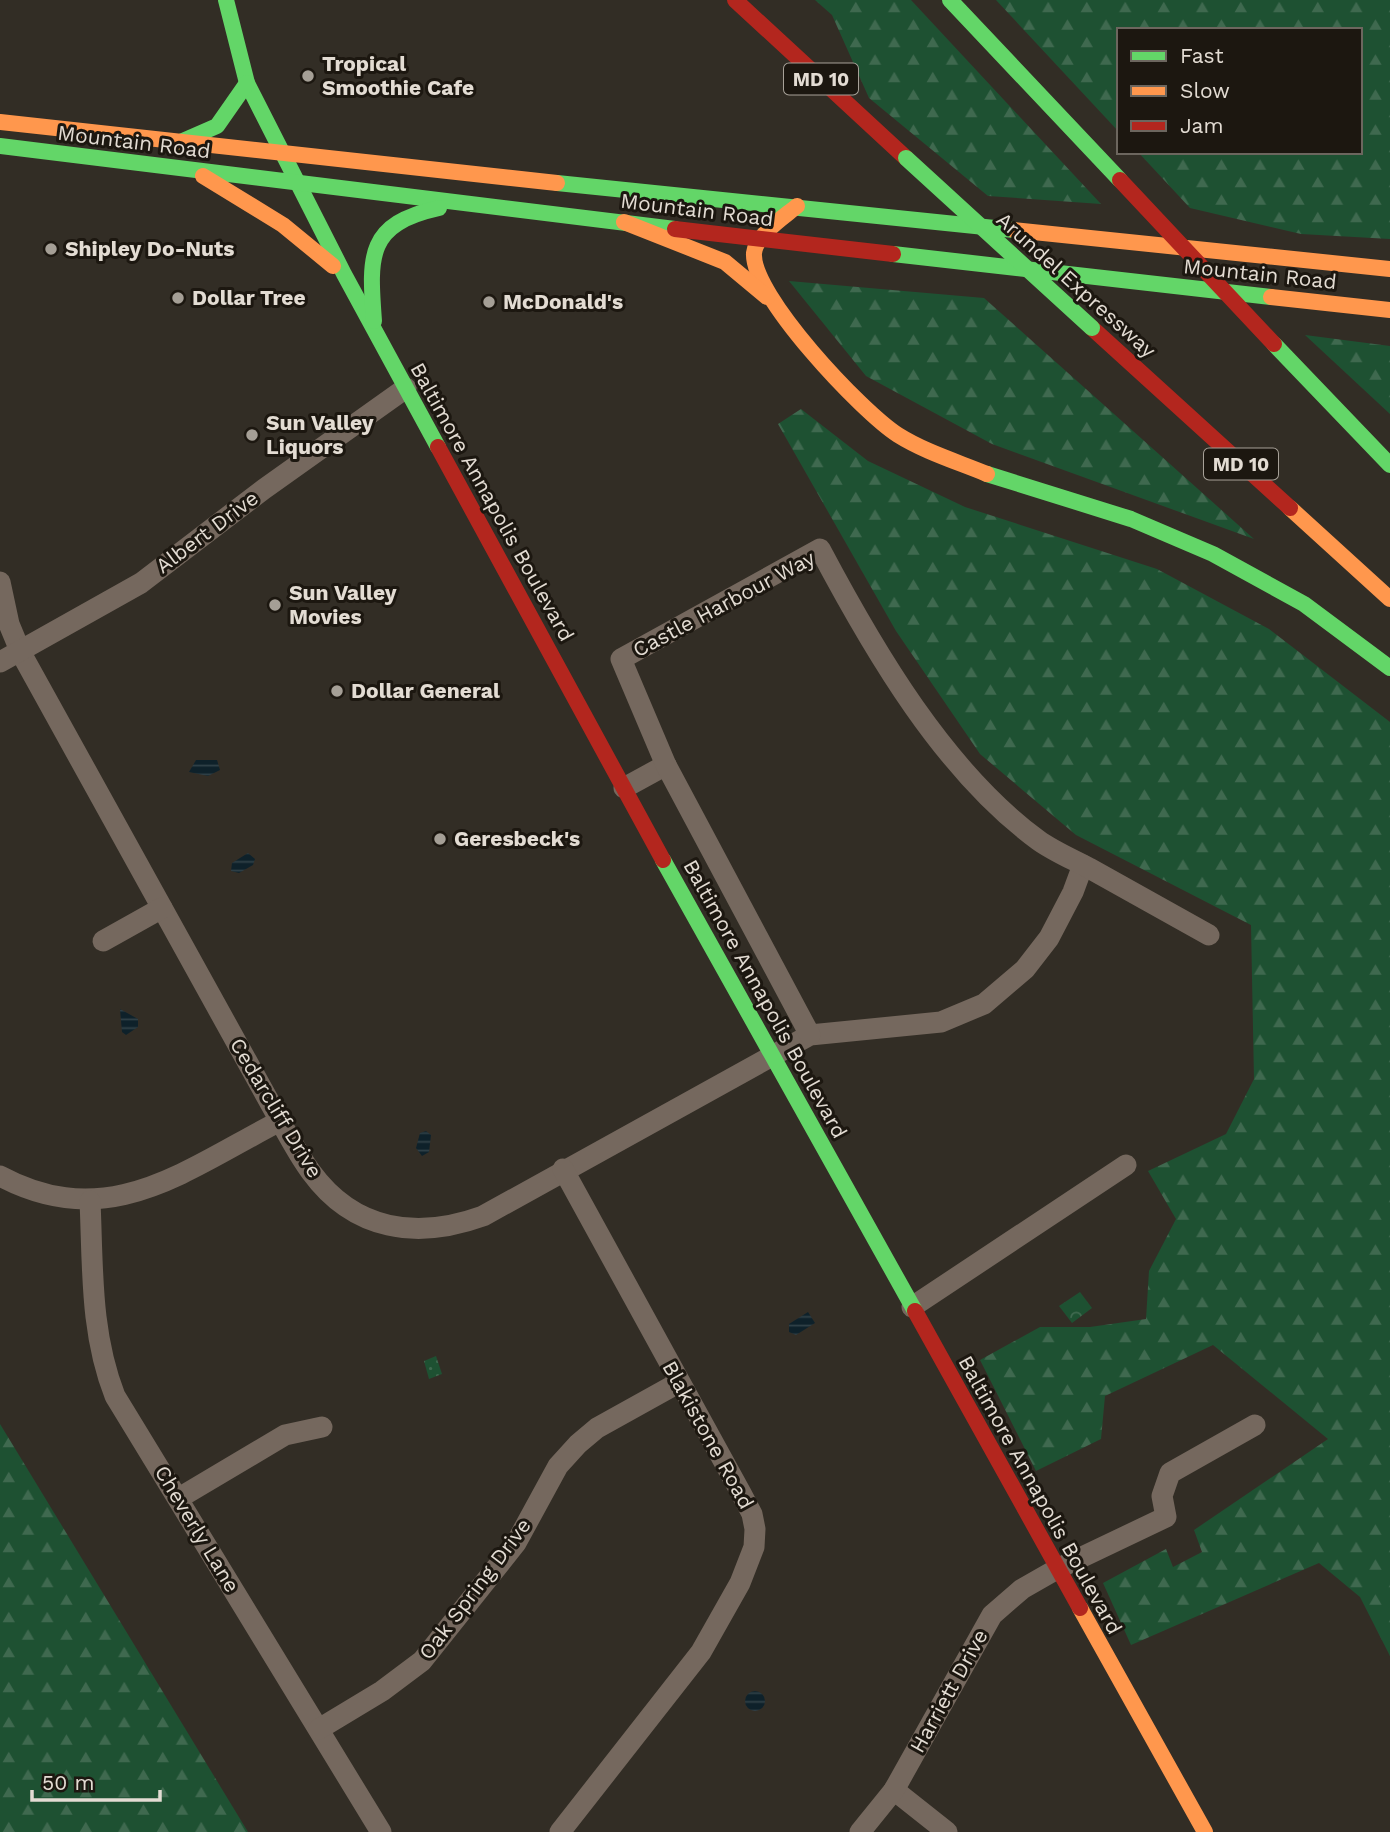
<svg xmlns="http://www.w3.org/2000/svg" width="1390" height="1832" font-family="'Work Sans',sans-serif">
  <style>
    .grass { fill: url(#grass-dots) }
    .forest { fill: url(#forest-firs) }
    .park { fill: url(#park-crowns) }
    .water { fill: url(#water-rules) }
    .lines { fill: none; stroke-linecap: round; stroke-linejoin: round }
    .street { stroke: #75685e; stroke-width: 21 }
    .fast { stroke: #63d668; stroke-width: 16 }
    .slow { stroke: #ff974d; stroke-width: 16 }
    .jam { stroke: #b3261e; stroke-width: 16 }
    .fast-bridge { stroke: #63d668; stroke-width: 16 }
    .jam-bridge { stroke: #b3261e; stroke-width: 16 }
    .poi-dot { fill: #a59f96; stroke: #1c1710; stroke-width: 2.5 }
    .labels { text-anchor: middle; stroke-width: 6; stroke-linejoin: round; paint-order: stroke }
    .shield { fill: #1c1710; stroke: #a7a198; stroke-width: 2 }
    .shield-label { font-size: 19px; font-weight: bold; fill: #e3dcd3 }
    .poi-label { font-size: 21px; font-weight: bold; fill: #e3dcd3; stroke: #1c1710; text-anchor: start }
    .street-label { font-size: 21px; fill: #e3dcd3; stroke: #1c1710 }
  </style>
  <defs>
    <pattern id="grass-dots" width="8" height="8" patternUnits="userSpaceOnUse" patternTransform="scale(1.75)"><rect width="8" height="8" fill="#1e5132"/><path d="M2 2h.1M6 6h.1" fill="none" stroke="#3f694f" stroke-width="1.8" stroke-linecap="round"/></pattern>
    <pattern id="forest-firs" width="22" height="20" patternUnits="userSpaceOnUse" patternTransform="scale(1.75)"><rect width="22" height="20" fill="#1e5132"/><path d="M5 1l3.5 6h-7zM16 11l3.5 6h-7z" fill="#3f694f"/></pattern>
    <pattern id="park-crowns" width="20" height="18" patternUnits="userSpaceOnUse" patternTransform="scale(1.75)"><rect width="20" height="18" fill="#1e5132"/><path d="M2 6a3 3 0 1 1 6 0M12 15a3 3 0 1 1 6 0" fill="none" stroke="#3f694f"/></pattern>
    <pattern id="water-rules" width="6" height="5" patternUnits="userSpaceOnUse" patternTransform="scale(1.75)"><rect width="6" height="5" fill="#0e212a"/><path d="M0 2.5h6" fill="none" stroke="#314148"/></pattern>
  </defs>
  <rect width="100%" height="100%" fill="#322d25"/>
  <polygon class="grass" points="436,1356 442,1374 429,1379 424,1361"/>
  <g class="forest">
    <polygon points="815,0 911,0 1101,204 988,196 869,98 832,15"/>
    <polygon points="996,0 1390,0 1390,239 1301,234 1190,208 1138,152 1360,152 1360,30 1119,30 1119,132"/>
    <polygon points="789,281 984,298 1254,539 992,444 866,376"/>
    <polygon points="1305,335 1390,346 1390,414"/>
    <polygon points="801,409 868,461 965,507 1157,569 1269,629 1390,722 1390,1656 1360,1597 1319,1563 1131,1645 1103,1583 1166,1549 1173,1567 1202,1552 1194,1530 1328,1439 1213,1345 1105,1396 1101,1439 1036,1471 980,1360 1040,1327 1090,1327 1146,1319 1149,1271 1176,1219 1148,1171 1226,1134 1254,1079 1251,925 1076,835 980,754 896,631 778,424"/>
    <polygon points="0,1424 25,1465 248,1832 0,1832"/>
  </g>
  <polygon class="park" points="1080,1292 1092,1308 1072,1323 1059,1306"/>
  <g class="water">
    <polygon points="196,760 217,760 220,770 208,776 189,772"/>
    <polygon points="248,853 255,859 253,865 239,873 231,871 232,863"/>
    <polygon points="120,1009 138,1019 138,1027 126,1035 122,1032"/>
    <polygon points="426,1131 431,1135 429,1152 422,1156 416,1148 420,1133"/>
    <polygon points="808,1312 815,1323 796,1335 789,1332 789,1324"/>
    <circle cx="755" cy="1701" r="10"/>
  </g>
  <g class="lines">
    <g class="street">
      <path d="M0 582 9 624 21 653 280 1121C290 1138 299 1156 311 1172 354 1231 417 1240 483 1216L810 1035 941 1022 984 1004 1025 969 1049 938 1073 892 1083 865"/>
      <polyline points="0,662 141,583 264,489 406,388"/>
      <polyline points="624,788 666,765"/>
      <polyline points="103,941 162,908"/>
      <path d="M810 1035 666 765 621 659 820 549C874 651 944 771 1038 840 1053 851 1072 859 1089 868 1129 890 1169 913 1209 935"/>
      <path d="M0 1176C108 1234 185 1170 280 1121"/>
      <path d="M90 1201C93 1267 90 1333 115 1396L381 1832"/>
      <polyline points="912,1307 1126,1165"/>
      <polyline points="179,1498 285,1435 322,1427"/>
      <polyline points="319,1729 382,1691 422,1661 516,1543 558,1466 578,1444 597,1428 678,1383"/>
      <polyline points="894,1790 947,1832"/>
      <polyline points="560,1832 701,1652 740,1583 754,1547 755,1529 752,1514 741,1493 563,1169"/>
      <polyline points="860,1832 894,1790 992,1615 1022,1589 1057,1569 1166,1517 1162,1496 1170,1473 1255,1425"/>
    </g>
    <g class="fast">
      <polyline points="226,0 247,83 344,274 438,447"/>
      <polyline points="950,0 1120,180"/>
      <polyline points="178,143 217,126 247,83"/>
      <polyline points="0,146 675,229"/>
      <polyline points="557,183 1014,230"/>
      <polyline points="893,254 1271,297"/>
      <path d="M374 321C369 255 367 224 439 208"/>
      <polyline points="1274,344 1390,465"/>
      <polyline points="987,474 1131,519 1213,554 1304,604 1390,668"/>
      <polyline points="663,860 915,1311"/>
    </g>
    <g class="slow">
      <polyline points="0,122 557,183"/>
      <polyline points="203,176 283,225 333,266"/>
      <path d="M797 206C784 217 756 235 754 253 751 295 862 412 898 435 925 452 958 462 987 474"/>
      <polyline points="624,222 725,262 767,297"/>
      <polyline points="1014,230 1390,269"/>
      <polyline points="1271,297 1390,310"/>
      <polyline points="1290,508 1390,599"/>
      <polyline points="1080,1608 1205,1832"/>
    </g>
    <g class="jam">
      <polyline points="735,0 906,158"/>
      <polyline points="675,229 893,254"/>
      <polyline points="1092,328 1290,508"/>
      <polyline points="438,447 663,860"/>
      <polyline points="915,1311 1080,1608"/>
    </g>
    <polyline class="fast-bridge" points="906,158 1092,328"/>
    <polyline class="jam-bridge" points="1120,180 1274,344"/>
  </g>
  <g class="poi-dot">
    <circle cx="308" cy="76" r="7"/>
    <circle cx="51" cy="249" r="7"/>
    <circle cx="178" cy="298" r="7"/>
    <circle cx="489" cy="302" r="7"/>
    <circle cx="252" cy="435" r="7"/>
    <circle cx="275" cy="605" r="7"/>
    <circle cx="337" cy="691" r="7"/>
    <circle cx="440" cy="839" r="7"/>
  </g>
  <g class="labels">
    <g class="shield">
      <rect x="784" y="63.5" width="74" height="31" rx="5"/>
      <rect x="1204" y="448.5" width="74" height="31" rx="5"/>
    </g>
    <g class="shield-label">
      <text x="821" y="86">MD 10</text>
      <text x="1241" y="471">MD 10</text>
    </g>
    <g class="poi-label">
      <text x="322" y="71">Tropical<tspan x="322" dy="24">Smoothie Cafe</tspan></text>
      <text x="65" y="256">Shipley Do-Nuts</text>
      <text x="192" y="305">Dollar Tree</text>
      <text x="503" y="309">McDonald's</text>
      <text x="266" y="430">Sun Valley<tspan x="266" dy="24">Liquors</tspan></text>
      <text x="289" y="600">Sun Valley<tspan x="289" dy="24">Movies</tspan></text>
      <text x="351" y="698">Dollar General</text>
      <text x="454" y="846">Geresbeck's</text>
    </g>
    <g class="street-label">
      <text transform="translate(134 142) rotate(7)" y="7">Mountain Road</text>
      <text transform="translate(697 210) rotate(7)" y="7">Mountain Road</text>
      <text transform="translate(1260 274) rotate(6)" y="7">Mountain Road</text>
      <text transform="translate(1076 285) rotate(42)" y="7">Arundel Expressway</text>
      <text transform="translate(492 502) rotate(61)" y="7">Baltimore Annapolis Boulevard</text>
      <text transform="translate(207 532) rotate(-37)" y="7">Albert Drive</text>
      <text transform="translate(724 604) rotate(-28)" y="7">Castle Harbour Way</text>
      <text transform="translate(765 999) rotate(61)" y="7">Baltimore Annapolis Boulevard</text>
      <text transform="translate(276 1108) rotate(59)" y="7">Cedarcliff Drive</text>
      <text transform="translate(708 1435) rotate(61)" y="7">Blakistone Road</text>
      <text transform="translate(1040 1495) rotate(61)" y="7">Baltimore Annapolis Boulevard</text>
      <text transform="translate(197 1529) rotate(59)" y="7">Cheverly Lane</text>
      <text transform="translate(475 1589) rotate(-53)" y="7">Oak Spring Drive</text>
      <text transform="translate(949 1691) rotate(-61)" y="7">Harriett Drive</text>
    </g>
  </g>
  <rect x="1117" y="28" width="245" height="126" fill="#1c1710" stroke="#6c665e" stroke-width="2"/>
  <rect x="1131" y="51" width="35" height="10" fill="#63d668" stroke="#6c665e" stroke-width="2"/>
  <text x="1180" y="63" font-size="21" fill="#e3dcd3">Fast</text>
  <rect x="1131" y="86" width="35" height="10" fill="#ff974d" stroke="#6c665e" stroke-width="2"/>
  <text x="1180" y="98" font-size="21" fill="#e3dcd3">Slow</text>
  <rect x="1131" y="121" width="35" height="10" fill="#b3261e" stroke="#6c665e" stroke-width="2"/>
  <text x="1180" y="133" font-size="21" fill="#e3dcd3">Jam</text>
  <path d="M32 1790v10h128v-10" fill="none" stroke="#e3dcd3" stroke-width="3.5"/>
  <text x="42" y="1790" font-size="21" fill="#e3dcd3" stroke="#1c1710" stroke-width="5" paint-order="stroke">50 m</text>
</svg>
